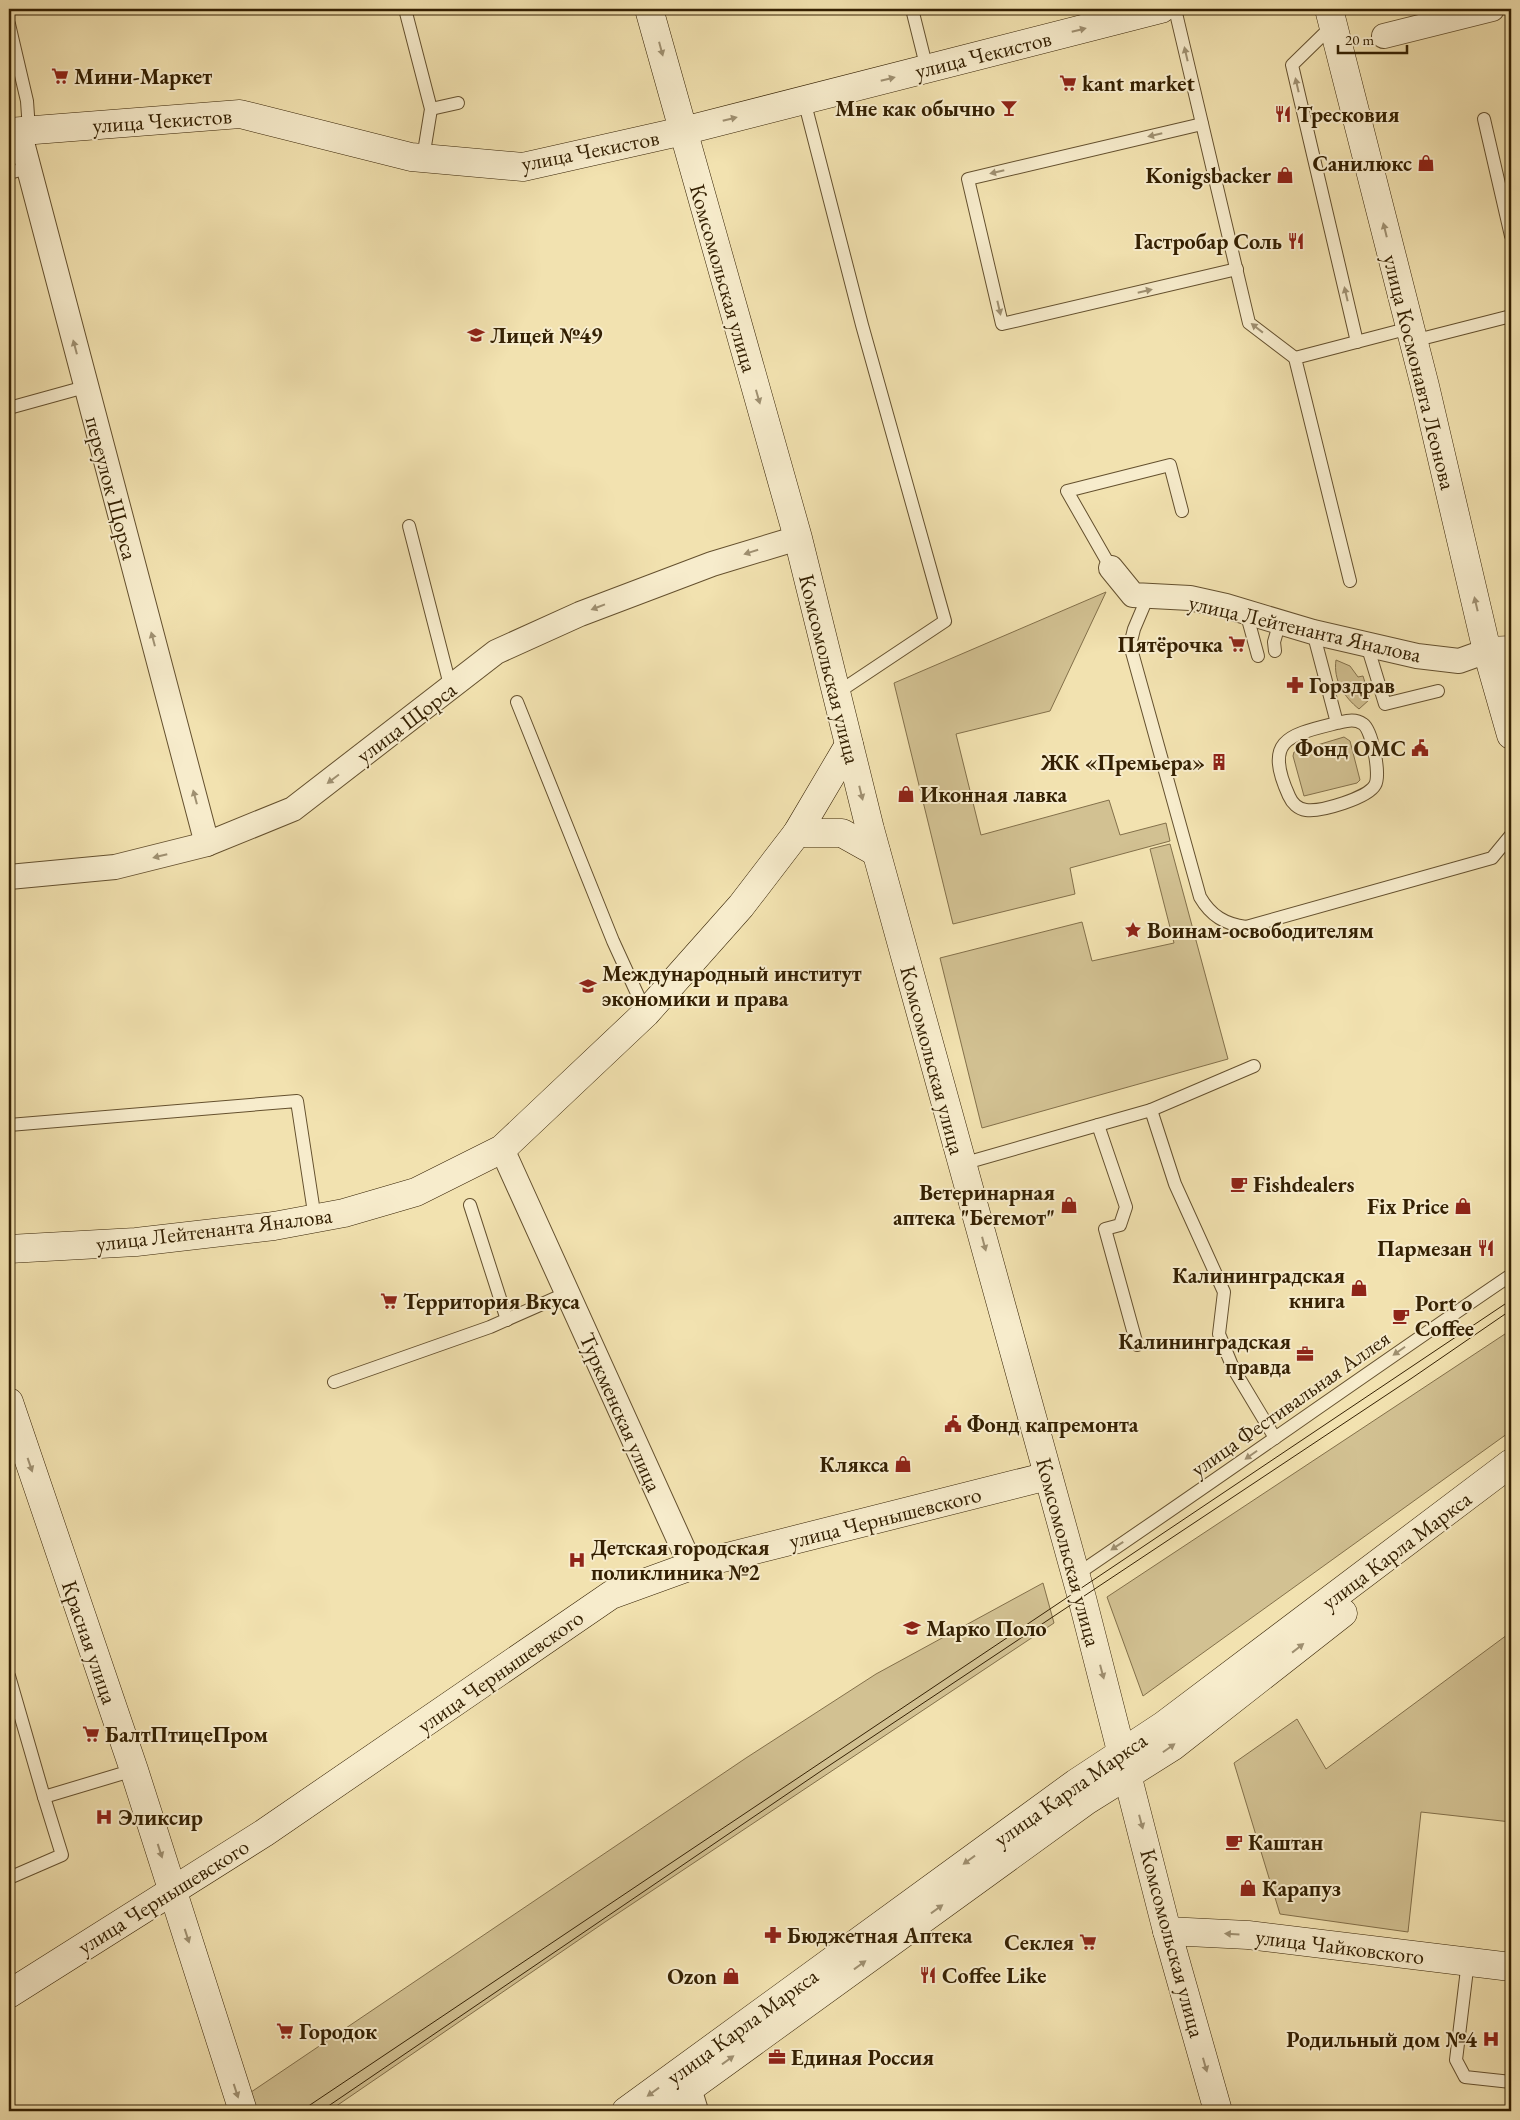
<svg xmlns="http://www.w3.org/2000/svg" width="1520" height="2120" font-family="'EB Garamond',serif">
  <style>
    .green { fill: #d2c192; stroke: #83704a }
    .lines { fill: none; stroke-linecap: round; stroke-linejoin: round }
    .lane-casing { stroke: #64502e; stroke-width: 14 }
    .street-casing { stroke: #64502e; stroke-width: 26 }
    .secondary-casing { stroke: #342002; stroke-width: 29 }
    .lane { stroke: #f7eccc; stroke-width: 12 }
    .street { stroke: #f7eccc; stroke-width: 24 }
    .secondary { stroke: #f7eccc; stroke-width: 28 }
    .tram { stroke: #342002; stroke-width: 1 }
    .oneway { fill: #9f9071 }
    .labels { text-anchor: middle; stroke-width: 4; stroke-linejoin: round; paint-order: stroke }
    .street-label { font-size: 22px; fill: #342002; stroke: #f7eccc }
    .poi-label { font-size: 22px; font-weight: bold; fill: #342002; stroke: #f7eccc; text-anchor: start }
  </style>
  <rect width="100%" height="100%" fill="#f2e2b0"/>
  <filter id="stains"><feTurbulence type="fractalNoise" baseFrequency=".004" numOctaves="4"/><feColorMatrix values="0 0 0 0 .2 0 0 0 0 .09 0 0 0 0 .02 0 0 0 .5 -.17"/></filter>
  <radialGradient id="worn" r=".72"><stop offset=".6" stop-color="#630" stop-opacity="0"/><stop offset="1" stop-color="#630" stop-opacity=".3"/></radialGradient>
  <g class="green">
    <polygon points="1106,592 1050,711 956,734 981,835 1109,800 1120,835 1166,823 1170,841 1070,868 1075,894 953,924 894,683"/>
    <path d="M1336 660 1350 666 1358 677 1363 676 1370 699 1359 709C1344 697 1333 680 1336 660Z"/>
    <polygon points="1344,737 1350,741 1360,780 1357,783 1304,796 1293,756 1294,752"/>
    <polygon points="1170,844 1228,1059 982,1128 940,958 1082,922 1092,961 1174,943 1150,849"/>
    <polygon points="1511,1330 1511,1431 1143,1696 1107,1597"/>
    <polygon points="1043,1583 1054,1623 605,1922 329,2111 223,2111 746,1758 876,1674"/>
    <polygon points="1511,1632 1511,1822 1421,1812 1408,1932 1280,1914 1234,1763 1297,1719 1326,1769"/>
  </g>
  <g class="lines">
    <g class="lane-casing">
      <g id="lane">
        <polyline points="405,9 431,109 423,158"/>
        <polyline points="912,9 927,69"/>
        <polyline points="1175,9 1249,323 1295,358"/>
        <polyline points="9,24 27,101 29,130"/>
        <polyline points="1333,25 1292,65 1357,342"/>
        <polyline points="804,100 862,325 945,621 837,693"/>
        <polyline points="431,109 458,103"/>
        <polyline points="1484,119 1511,236"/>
        <polyline points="1202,124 968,179 1002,324 1237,269"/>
        <polyline points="9,173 28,168"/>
        <polyline points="1413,341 1511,316"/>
        <polyline points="9,408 85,387"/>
        <polyline points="409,526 451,689"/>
        <polyline points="1111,568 1067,491 1170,465 1182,511"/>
        <polyline points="1350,581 1295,358 1410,328"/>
        <path d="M1148 596 1134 629 1130 645 1200 897C1211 916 1225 924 1246 927L1492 858 1511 835"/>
        <polyline points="1246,612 1258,656"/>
        <path d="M1313 632 1337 723C1289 735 1263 739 1289 796 1292 803 1298 809 1306 810 1321 812 1368 798 1375 785 1381 775 1372 730 1363 724 1355 718 1346 721 1337 723"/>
        <polyline points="1367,645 1385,704 1438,691"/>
        <polyline points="1275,651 1274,642 1280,621"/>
        <polyline points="517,702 613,941 646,1013"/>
        <polyline points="1151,1110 1175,1184 1224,1292 1219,1334 1233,1368 1275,1438"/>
        <polyline points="9,1125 297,1101 315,1219"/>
        <polyline points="1098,1125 1151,1110 1254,1066"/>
        <polyline points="962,1164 1098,1125 1126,1207 1120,1225 1105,1229 1137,1345"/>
        <polyline points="470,1205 507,1320"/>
        <polyline points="334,1382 490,1327 567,1293"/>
        <path d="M1076 1575C1222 1476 1365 1374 1511 1275"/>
        <polyline points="9,1676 44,1797 134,1770"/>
        <polyline points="9,1878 62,1855 44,1797"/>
        <polyline points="1468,1961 1456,2060 1465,2077 1511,2082"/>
      </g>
    </g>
    <g class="street-casing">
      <g id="street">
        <polyline points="1384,36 1492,9"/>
        <polyline points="19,131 207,844"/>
        <polyline points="1111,568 1133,595 1190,598 1226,606 1313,632 1417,656 1459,661 1487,651"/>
        <polyline points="9,877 115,867 207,844 293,809 496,652 580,614 712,564 798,538"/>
        <polyline points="502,1149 691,1566"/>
        <polyline points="680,2073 689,2088 696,2111"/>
      </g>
    </g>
    <g class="secondary-casing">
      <g id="secondary">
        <polyline points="649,9 798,538 870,829 1082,1598 1167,1931 1218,2111"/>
        <polyline points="1329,9 1425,386 1487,651 1511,735"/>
        <polyline points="9,132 240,114 411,157 523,167 683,131 1161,9"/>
        <polyline points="1487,651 1511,650"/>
        <polyline points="797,833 842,833 876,852"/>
        <polyline points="9,1249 136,1242 274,1226 344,1213 416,1192 502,1149 646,1013 741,906 797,833 849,745"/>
        <polyline points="9,1402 134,1770 243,2111"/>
        <polyline points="1167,1931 1248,1935 1511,1967"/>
        <polyline points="9,1994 264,1833 611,1595 691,1566 1048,1476"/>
        <polyline points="626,2111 1076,1783 1164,1725 1511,1463"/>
        <polyline points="658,2111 1086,1801 1172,1747 1343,1613"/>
      </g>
    </g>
    <use href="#lane" class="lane"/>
    <use href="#street" class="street"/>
    <use href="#secondary" class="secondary"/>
    <g class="tram">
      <polyline points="301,2111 1511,1300"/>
      <polyline points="321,2111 821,1771 1412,1378 1511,1310"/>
    </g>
  </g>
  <defs><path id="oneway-solid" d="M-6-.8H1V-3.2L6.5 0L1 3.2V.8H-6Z" transform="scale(1.25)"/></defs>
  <g class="oneway">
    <use href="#oneway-solid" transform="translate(1079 30) rotate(-14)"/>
    <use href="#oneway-solid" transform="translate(661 49) rotate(75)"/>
    <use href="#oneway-solid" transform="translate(1186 54) rotate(-103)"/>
    <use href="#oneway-solid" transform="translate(888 79) rotate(-14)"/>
    <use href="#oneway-solid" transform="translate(1297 85) rotate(-103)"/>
    <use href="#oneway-solid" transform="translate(730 119) rotate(-14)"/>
    <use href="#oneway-solid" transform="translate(1155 135) rotate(167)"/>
    <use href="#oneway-solid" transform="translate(997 172) rotate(167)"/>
    <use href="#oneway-solid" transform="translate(1385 230) rotate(-104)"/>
    <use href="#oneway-solid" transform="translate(1145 291) rotate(-13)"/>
    <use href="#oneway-solid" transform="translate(1346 294) rotate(-103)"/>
    <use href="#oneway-solid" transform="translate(999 308) rotate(77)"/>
    <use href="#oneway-solid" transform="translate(1257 328) rotate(-142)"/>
    <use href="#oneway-solid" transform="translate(75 347) rotate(-105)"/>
    <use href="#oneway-solid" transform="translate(758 397) rotate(74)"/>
    <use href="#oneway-solid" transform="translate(751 552) rotate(163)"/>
    <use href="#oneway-solid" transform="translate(1476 604) rotate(-103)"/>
    <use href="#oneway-solid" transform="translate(598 607) rotate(159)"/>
    <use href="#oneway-solid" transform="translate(153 639) rotate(-105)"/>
    <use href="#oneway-solid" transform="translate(333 779) rotate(143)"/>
    <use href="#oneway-solid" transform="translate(861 793) rotate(76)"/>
    <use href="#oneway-solid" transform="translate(195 797) rotate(-105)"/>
    <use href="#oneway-solid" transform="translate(160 856) rotate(166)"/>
    <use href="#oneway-solid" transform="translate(984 1244) rotate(75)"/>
    <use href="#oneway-solid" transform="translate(1399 1351) rotate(145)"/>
    <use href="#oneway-solid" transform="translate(1251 1455) rotate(145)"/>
    <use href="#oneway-solid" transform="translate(30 1465) rotate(71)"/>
    <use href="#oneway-solid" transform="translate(1117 1546) rotate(147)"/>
    <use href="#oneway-solid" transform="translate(1298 1648) rotate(-38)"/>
    <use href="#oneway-solid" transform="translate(1102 1672) rotate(75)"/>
    <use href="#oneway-solid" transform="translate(1169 1748) rotate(-35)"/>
    <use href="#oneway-solid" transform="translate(1141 1822) rotate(75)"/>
    <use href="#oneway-solid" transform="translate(160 1851) rotate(72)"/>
    <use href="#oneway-solid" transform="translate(969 1860) rotate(144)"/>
    <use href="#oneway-solid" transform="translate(937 1909) rotate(-36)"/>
    <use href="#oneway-solid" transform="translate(1232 1934) rotate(-177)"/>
    <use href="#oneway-solid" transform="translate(187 1936) rotate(72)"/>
    <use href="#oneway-solid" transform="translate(860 1965) rotate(-36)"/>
    <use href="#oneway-solid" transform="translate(728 2060) rotate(-36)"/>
    <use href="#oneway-solid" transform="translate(1205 2065) rotate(74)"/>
    <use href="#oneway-solid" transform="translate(236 2091) rotate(72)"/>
    <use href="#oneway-solid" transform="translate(653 2092) rotate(144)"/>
  </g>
  <defs>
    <g id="supermarket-bare" transform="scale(1.35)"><path d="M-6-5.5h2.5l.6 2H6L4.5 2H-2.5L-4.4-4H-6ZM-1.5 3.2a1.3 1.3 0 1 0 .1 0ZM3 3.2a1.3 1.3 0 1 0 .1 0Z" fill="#8f2418" stroke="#f7eccc" stroke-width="2.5" paint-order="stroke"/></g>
    <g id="bar-bare" transform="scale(1.35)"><path d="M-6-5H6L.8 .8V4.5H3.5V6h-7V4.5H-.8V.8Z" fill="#8f2418" stroke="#f7eccc" stroke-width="2.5" paint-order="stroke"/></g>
    <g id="restaurant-bare" transform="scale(1.35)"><path d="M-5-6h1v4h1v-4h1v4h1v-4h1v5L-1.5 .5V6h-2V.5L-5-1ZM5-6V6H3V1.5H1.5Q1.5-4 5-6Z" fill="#8f2418" stroke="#f7eccc" stroke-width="2.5" paint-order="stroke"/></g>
    <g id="shop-bare" transform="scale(1.35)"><path d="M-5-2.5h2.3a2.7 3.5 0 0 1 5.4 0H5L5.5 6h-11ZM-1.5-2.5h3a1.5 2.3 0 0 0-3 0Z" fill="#8f2418" stroke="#f7eccc" stroke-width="2.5" paint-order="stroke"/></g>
    <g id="school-bare" transform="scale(1.35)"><path d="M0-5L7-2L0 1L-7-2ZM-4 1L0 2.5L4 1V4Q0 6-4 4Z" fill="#8f2418" stroke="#f7eccc" stroke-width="2.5" paint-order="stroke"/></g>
    <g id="pharmacy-bare" transform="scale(1.35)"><path d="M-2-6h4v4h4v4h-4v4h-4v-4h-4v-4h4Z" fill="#8f2418" stroke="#f7eccc" stroke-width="2.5" paint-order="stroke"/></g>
    <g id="civic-bare" transform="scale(1.35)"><path d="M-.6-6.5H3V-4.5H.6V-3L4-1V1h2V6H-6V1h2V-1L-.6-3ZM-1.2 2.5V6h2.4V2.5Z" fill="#8f2418" stroke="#f7eccc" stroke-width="2.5" paint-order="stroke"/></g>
    <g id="building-bare" transform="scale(1.35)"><path d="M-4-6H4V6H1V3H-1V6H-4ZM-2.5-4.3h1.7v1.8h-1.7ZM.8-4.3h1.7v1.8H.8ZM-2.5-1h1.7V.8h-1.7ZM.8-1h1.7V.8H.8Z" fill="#8f2418" stroke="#f7eccc" stroke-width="2.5" paint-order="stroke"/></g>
    <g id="sight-bare" transform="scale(1.35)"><path d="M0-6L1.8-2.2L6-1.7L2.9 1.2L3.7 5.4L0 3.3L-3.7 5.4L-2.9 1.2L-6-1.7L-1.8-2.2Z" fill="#8f2418" stroke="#f7eccc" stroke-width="2.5" paint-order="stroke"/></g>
    <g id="university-bare" transform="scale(1.35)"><path d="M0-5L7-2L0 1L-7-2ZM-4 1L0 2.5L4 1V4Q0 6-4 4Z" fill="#8f2418" stroke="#f7eccc" stroke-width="2.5" paint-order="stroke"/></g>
    <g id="cafe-bare" transform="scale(1.35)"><path d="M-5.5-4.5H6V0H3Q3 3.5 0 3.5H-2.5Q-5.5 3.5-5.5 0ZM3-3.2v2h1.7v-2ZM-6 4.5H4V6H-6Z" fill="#8f2418" stroke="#f7eccc" stroke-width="2.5" paint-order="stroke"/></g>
    <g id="office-bare" transform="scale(1.35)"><path d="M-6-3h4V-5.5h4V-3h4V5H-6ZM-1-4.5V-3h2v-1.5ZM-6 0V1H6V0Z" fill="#8f2418" stroke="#f7eccc" stroke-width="2.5" paint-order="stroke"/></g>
    <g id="hospital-bare" transform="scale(1.35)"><path d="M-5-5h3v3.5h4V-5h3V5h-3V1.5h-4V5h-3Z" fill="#8f2418" stroke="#f7eccc" stroke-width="2.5" paint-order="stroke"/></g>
  </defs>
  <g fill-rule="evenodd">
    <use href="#supermarket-bare" x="60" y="76"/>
    <use href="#supermarket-bare" x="1068" y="83"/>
    <use href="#bar-bare" x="1009" y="108"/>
    <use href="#restaurant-bare" x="1283" y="114"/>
    <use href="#shop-bare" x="1426" y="163"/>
    <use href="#shop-bare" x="1285" y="175"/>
    <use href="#restaurant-bare" x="1296" y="241"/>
    <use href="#school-bare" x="476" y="335"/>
    <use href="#supermarket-bare" x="1237" y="644"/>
    <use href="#pharmacy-bare" x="1295" y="685"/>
    <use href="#civic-bare" x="1420" y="748"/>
    <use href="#building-bare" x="1219" y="762"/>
    <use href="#shop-bare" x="906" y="794"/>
    <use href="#sight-bare" x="1133" y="930"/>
    <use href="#university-bare" x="588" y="986"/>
    <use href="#cafe-bare" x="1239" y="1184"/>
    <use href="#shop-bare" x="1069" y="1205"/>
    <use href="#shop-bare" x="1463" y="1206"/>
    <use href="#restaurant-bare" x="1486" y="1248"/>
    <use href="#shop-bare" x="1359" y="1288"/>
    <use href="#supermarket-bare" x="389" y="1301"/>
    <use href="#cafe-bare" x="1401" y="1316"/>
    <use href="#office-bare" x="1305" y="1354"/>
    <use href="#civic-bare" x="953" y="1424"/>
    <use href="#shop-bare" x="903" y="1464"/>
    <use href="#hospital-bare" x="577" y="1560"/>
    <use href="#school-bare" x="912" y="1628"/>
    <use href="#supermarket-bare" x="91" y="1734"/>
    <use href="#hospital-bare" x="104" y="1817"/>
    <use href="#cafe-bare" x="1234" y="1842"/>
    <use href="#shop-bare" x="1248" y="1888"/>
    <use href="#pharmacy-bare" x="773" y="1935"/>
    <use href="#supermarket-bare" x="1088" y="1942"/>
    <use href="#restaurant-bare" x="928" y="1975"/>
    <use href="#shop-bare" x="731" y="1976"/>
    <use href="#supermarket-bare" x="285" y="2031"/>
    <use href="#hospital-bare" x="1491" y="2039"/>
    <use href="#office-bare" x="777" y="2057"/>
  </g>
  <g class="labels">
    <g class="street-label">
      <text transform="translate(983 54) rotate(-14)" y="8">улица Чекистов</text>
      <text transform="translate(162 120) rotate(-4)" y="8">улица Чекистов</text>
      <text transform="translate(590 150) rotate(-11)" y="8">улица Чекистов</text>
      <text transform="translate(724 278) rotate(74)" y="8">Комсомольская улица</text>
      <text transform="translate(1420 372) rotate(76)" y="8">улица Космонавта Леонова</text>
      <text transform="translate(112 488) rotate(75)" y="8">переулок Щорса</text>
      <text transform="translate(1305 628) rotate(13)" y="8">улица Лейтенанта Яналова</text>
      <text transform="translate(830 669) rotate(76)" y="8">Комсомольская улица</text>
      <text transform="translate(406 722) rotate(-37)" y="8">улица Щорса</text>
      <text transform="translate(933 1060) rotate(75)" y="8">Комсомольская улица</text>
      <text transform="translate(214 1229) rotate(-7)" y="8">улица Лейтенанта Яналова</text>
      <text transform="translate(1290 1403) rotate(-35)" y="8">улица Фестивальная Аллея</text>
      <text transform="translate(621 1412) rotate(66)" y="8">Туркменская улица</text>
      <text transform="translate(885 1517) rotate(-14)" y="8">улица Чернышевского</text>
      <text transform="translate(1396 1550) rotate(-37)" y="8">улица Карла Маркса</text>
      <text transform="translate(1069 1552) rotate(75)" y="8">Комсомольская улица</text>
      <text transform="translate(90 1642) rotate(71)" y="8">Красная улица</text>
      <text transform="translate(500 1671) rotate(-35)" y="8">улица Чернышевского</text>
      <text transform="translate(1070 1789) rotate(-35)" y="8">улица Карла Маркса</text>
      <text transform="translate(163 1896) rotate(-32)" y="8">улица Чернышевского</text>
      <text transform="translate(1173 1943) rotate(75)" y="8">Комсомольская улица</text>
      <text transform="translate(1340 1946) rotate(7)" y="8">улица Чайковского</text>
      <text transform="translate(742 2026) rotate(-36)" y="8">улица Карла Маркса</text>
    </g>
    <g class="poi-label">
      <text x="74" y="84">Мини-Маркет</text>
      <text x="1082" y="91">kant market</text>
      <text x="995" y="116" text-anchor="end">Мне как обычно</text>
      <text x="1297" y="122">Тресковия</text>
      <text x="1412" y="171" text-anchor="end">Санилюкс</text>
      <text x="1271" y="183" text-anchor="end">Konigsbacker</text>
      <text x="1282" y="249" text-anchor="end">Гастробар Соль</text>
      <text x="490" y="343">Лицей №49</text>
      <text x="1223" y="652" text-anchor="end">Пятёрочка</text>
      <text x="1309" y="693">Горздрав</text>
      <text x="1406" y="756" text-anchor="end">Фонд ОМС</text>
      <text x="1205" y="770" text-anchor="end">ЖК «Премьера»</text>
      <text x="920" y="802">Иконная лавка</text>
      <text x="1147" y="938">Воинам-освободителям</text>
      <text x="602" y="981">Международный институт<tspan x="602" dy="25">экономики и права</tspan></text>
      <text x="1253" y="1192">Fishdealers</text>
      <text x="1055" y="1200" text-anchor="end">Ветеринарная<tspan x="1055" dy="25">аптека "Бегемот"</tspan></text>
      <text x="1449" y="1214" text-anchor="end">Fix Price</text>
      <text x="1472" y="1256" text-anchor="end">Пармезан</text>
      <text x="1345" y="1283" text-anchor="end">Калининградская<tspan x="1345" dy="25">книга</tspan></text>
      <text x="403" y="1309">Территория Вкуса</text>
      <text x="1415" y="1311">Port o<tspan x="1415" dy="25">Coffee</tspan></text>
      <text x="1291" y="1349" text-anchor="end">Калининградская<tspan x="1291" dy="25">правда</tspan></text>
      <text x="967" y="1432">Фонд капремонта</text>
      <text x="889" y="1472" text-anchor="end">Клякса</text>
      <text x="591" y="1555">Детская городская<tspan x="591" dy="25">поликлиника №2</tspan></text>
      <text x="926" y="1636">Марко Поло</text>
      <text x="105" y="1742">БалтПтицеПром</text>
      <text x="118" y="1825">Эликсир</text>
      <text x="1248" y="1850">Каштан</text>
      <text x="1262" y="1896">Карапуз</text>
      <text x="787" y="1943">Бюджетная Аптека</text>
      <text x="1074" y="1950" text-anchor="end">Секлея</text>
      <text x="942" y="1983">Coffee Like</text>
      <text x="717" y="1984" text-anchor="end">Ozon</text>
      <text x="299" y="2039">Городок</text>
      <text x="1477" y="2047" text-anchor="end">Родильный дом №4</text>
      <text x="791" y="2065">Единая Россия</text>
    </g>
  </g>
  <rect width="1520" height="2120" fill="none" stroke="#f2e2b0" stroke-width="30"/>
  <rect x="10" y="10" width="1500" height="2100" fill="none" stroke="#342002" stroke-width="2.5"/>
  <rect x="15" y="15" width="1490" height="2090" fill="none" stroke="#342002"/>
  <path d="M1338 45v8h69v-8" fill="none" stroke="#342002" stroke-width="2.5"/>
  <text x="1345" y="45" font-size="15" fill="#342002" stroke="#f7eccc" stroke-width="4" paint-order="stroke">20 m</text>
  <rect width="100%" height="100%" filter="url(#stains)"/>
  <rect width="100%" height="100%" fill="url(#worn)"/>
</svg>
